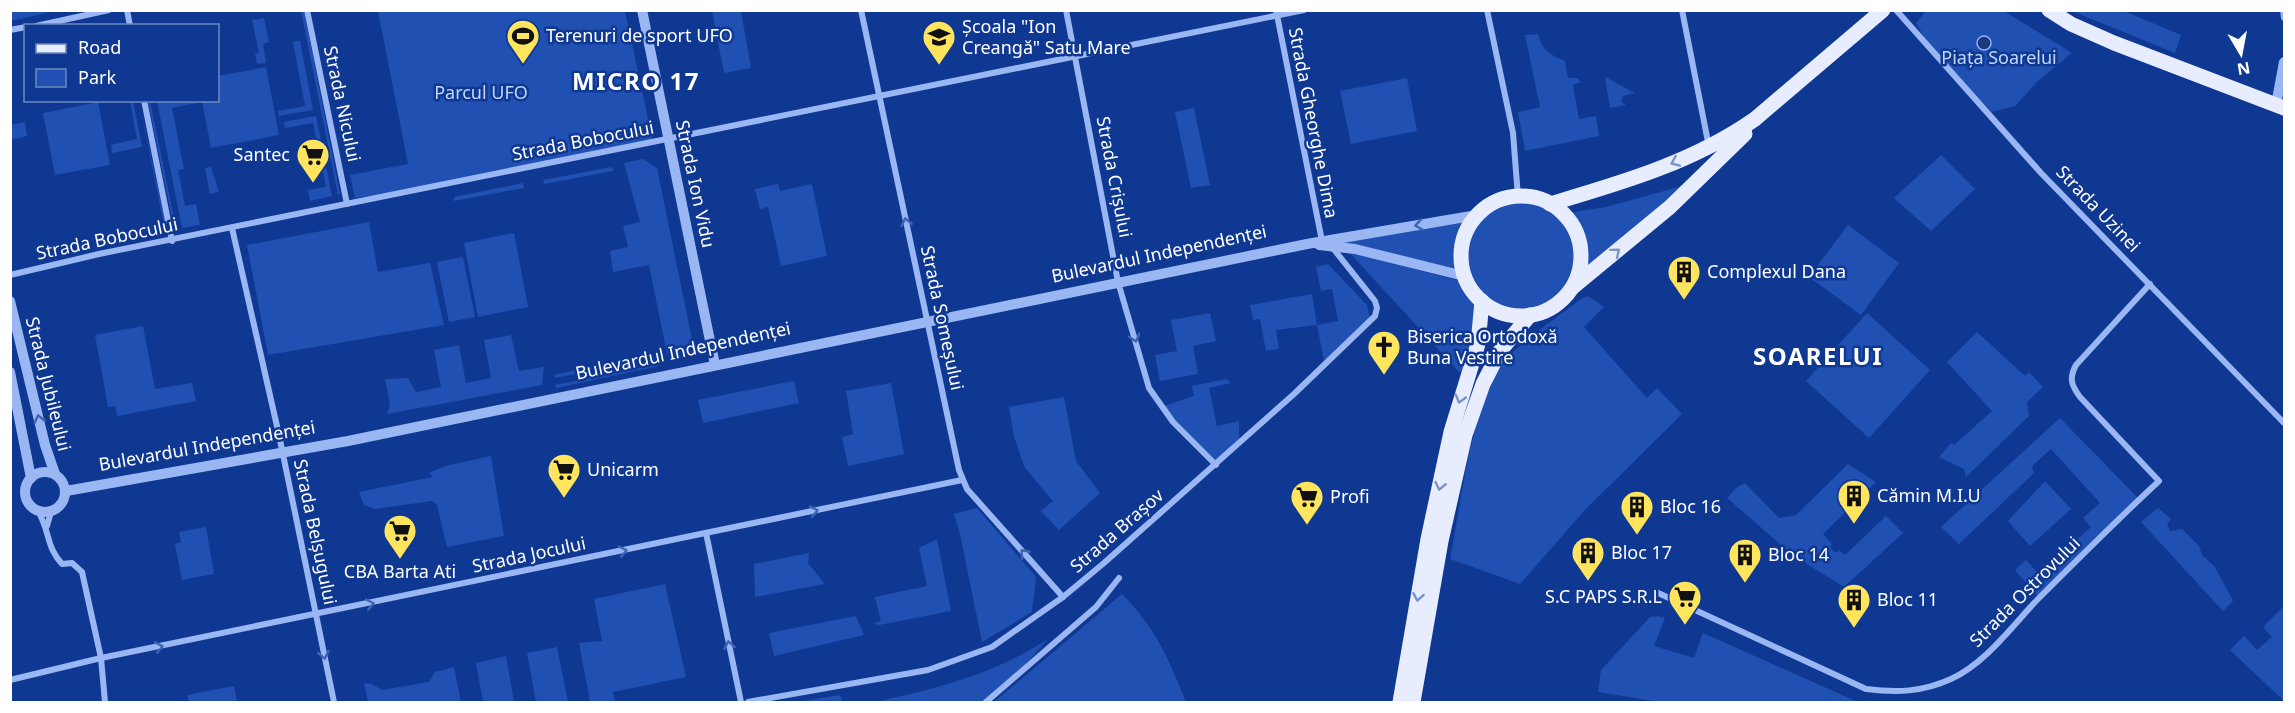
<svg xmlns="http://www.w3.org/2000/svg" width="2295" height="713" font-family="'Noto Sans',sans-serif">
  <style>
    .green { fill: #2050b2 }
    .water { fill: #1b3a7e; stroke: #8bb0f8; stroke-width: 1.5 }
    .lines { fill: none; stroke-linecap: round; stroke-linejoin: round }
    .minor { stroke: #9ab7f4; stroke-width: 6 }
    .tertiary { stroke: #9ab7f4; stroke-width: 10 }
    .primary { stroke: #e7edff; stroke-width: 15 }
    .oneway { stroke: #7b92c8 }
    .oneway2 { stroke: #4064b4 }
    .labels { text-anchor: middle; stroke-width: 5; stroke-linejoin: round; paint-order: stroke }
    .poi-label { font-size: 18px; fill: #fff; stroke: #0f3892; text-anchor: start }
    .park-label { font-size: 18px; fill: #c2d6fe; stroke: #0f3892 }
    .street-label { font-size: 18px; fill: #fff; stroke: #0f3892 }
    .district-label { font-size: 24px; font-weight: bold; letter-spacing: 1.5px; fill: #fff; stroke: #0f3892 }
  </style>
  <rect width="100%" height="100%" fill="#0f3892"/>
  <g class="green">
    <polygon points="11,10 55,10 55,11 11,21"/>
    <polygon points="301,11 304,11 340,194 338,195"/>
    <polygon points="378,11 625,11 653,142 413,190 355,198 350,175 408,164"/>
    <polygon points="712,11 741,11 751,68 724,73"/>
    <polygon points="1926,11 2004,11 2072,53 2037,82 2015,106 1992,112 1933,53 1916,23"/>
    <polygon points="2072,11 2124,11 2181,35 2175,53"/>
    <polygon points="264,18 269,42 263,44 266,63 257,64 255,54 259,53 252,20"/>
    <path d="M1538 34C1542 50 1550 55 1565 61L1568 78H1577L1581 82 1573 85 1579 119 1596 116 1599 136 1525 151 1518 112 1540 107 1525 35Z"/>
    <polygon points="300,41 313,110 279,116 278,111 305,106 293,42"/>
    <polygon points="266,67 279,135 211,148 202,101 218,100 218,76"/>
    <polygon points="1605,77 1635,93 1623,96 1621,102 1626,105 1610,108"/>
    <polygon points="1407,78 1417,131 1351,144 1340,91"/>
    <polygon points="130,101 133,101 142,147 112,153 111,145 137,139"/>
    <polygon points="139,101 167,230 165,230"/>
    <polygon points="148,101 150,101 176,228 174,228"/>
    <polygon points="157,101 196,101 197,103 172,108 184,169 178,170 185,206 196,204 200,225 182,228"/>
    <polygon points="98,102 110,165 55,175 43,113"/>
    <polygon points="1194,108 1210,185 1191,188 1175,112"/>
    <polygon points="316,116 332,196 310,201 308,190 326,187 313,123 285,128 284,122"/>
    <polygon points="25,122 27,136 11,140 11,125"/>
    <polygon points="1941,155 1975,189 1931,231 1894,198"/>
    <polygon points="643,159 657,168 694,349 667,354 649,265 613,272 610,251 628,247 623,226 640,222 624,163"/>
    <polygon points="211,167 219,192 210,194 205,168"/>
    <polygon points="612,167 613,171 544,184 543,180"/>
    <polygon points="523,183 524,188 454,201 454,197"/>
    <polygon points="778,184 780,191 812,184 827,256 781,266 768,207 760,209 755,189"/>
    <path d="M1686 185 1581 273C1588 251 1580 231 1567 213L1606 207Z"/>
    <circle cx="1521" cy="256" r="60"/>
    <path d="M1471 219C1456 236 1454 252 1461 273L1329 244Z"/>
    <polygon points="369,222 378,272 430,263 444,325 268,355 247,245"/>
    <polygon points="1848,225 1899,263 1861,315 1809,277"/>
    <polygon points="514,233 528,307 478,317 464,243"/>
    <polygon points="1349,252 1464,282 1475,303 1473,345 1460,373"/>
    <polygon points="463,257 475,317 449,322 437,262"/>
    <polygon points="1328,264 1367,305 1370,318 1324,361 1317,325 1276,330 1279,349 1266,351 1260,319 1253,320 1250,305 1312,294 1317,325 1338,321 1332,289 1321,291 1316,267"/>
    <path d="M1588 296 1604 307 1584 327 1647 398 1657 388 1682 414 1585 510 1520 584 1450 559C1462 500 1470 407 1506 360 1519 343 1562 314 1581 299Z"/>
    <polygon points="1210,313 1216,341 1193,346 1198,374 1160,381 1155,355 1177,351 1171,320"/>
    <polygon points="1867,313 1930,370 1869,438 1806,381"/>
    <polygon points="143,326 155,389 192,383 196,401 117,416 115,406 108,407 95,335"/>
    <polygon points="1977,332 2025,376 2029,372 2043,387 2027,402 2029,416 1966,477 1964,469 1939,457 1951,443 1954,445 1992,411 1947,362"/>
    <polygon points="511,335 519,371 544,367 542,385 387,414 390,405 385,379 408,378 416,392 441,387 434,350 459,345 466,383 491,378 484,340"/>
    <polygon points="651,355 652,358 555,378 554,375"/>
    <polygon points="659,364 659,366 556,388 555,385"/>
    <polygon points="1226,379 1231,383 1209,388 1217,426 1239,421 1239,444 1216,465 1161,407 1194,396 1192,386"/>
    <polygon points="794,381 799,403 703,423 698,400"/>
    <polygon points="891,383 904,454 848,466 842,437 853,434 846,391"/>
    <polygon points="1064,397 1076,461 1100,493 1059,530 1041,511 1053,501 1025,468 1014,437 1009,407"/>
    <polygon points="2060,418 2139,499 2039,598 2015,570 2026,560 2039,574 2091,527 2083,518 2100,503 2051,449 2032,466 2034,473 1959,544 1941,527"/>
    <polygon points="491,456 504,536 447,547 437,505 432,501 375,509 364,505 359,492 433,477 429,473 445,466"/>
    <polygon points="1848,464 1876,482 1823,534 1832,544 1830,547 1835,553 1839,550 1845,555 1886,516 1903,533 1844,587 1794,556 1727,498 1736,488 1745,483 1779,518 1796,515"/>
    <polygon points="2045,481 2071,509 2030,546 2008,521"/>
    <polygon points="977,508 1036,577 1032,612 982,642 960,534 954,514"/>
    <polygon points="2158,508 2171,519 2167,525 2170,531 2182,529 2199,546 2202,555 2215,567 2233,601 2223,611 2141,522"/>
    <polygon points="206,527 214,574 182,580 175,544 181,542 179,532"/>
    <polygon points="937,539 951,611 879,625 874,623 881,621 875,597 927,586 919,548"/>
    <polygon points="809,553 808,563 825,584 755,597 754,564"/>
    <polygon points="665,584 686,677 613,692 615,702 590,702 579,643 602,641 594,599"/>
    <path d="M1122 594C1158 631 1167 656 1186 702H994Z"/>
    <polygon points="2284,606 2284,701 2230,650 2244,636 2257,650 2272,637 2263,627"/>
    <polygon points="856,616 864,635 774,656 769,633"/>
    <polygon points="1658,616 1665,618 1654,646 1694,658 1703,633 1858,702 1660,702 1598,692 1601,670 1650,617"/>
    <path d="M1048 639 1019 672 986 702H875C939 688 992 675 1048 639Z"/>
    <polygon points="557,647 568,702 536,702 527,653"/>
    <polygon points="506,656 514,702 483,702 476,663"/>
    <polygon points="454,667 461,702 368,702 364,684 370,683 382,690 429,682 435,672"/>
    <polygon points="234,686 237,702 189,702 187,695"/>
    <polygon points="840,695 842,702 802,702 802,701"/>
  </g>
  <circle class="water" cx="1984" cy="43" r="7"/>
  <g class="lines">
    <g class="minor">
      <polyline points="127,10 130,26"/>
      <polyline points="307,10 347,204"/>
      <polyline points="861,10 959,470 967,489 1063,597"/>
      <polyline points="1066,10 1118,282 1149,388 1173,422 1216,465"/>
      <polyline points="1276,10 1322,241"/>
      <polyline points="1487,10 1513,133 1518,197"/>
      <polyline points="1682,10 1709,147"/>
      <polyline points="1896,10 2041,173 2284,423"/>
      <polyline points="2283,10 2284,18"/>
      <polyline points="36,26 109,10"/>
      <polyline points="10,30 26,27"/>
      <polyline points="144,100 172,241"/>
      <polyline points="232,228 279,435 334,702"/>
      <polyline points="10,275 99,254 1304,10"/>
      <path d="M38 511C50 531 46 547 62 564L72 563 82 572 101 658 105 702"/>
      <polyline points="47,526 51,512"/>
      <polyline points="706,533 741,702"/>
      <path d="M1656 592 1866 689C1897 693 1922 692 1951 679 1986 663 2012 626 2038 599 2078 559 2118 519 2159 481L2080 397C2071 385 2069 378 2076 365L2150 284"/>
      <polyline points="10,680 101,658 962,480"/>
      <polyline points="748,702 928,670 992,647 1063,597 1104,563 1294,394 1375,316 1377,308 1375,301 1332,247"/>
      <polyline points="986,702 1096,607 1119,578"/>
    </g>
    <g class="tertiary">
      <polyline points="642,10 715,365"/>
      <polyline points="2276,105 2284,62"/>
      <polyline points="1319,245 1355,249 1464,276"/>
      <polyline points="10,301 45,445 55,474"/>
      <polyline points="10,372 31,478"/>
      <circle cx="45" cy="492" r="20"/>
      <polyline points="66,491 348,441 1307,244 1477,215"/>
    </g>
    <g class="primary">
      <polyline points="2049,10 2071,24 2114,43 2284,108"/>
      <circle cx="1521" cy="256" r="60"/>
      <path d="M1550 204C1621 183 1694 162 1755 119L1883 10"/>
      <polyline points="1573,287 1670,207 1745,134"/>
      <polyline points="1400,702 1428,539 1451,432 1478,344 1482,301"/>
      <polyline points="1413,702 1441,541 1465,435 1483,384 1500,351 1530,315"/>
    </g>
  </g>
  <defs><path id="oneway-chevron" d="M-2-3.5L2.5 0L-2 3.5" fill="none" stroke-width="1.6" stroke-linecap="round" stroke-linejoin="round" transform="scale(1.5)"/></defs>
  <g class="oneway">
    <use href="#oneway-chevron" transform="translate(1675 162) rotate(157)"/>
    <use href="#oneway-chevron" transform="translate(1616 252) rotate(-40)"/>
    <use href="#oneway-chevron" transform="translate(1460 399) rotate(106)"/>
    <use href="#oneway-chevron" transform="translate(1440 486) rotate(102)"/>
    <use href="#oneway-chevron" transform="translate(1418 597) rotate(100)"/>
  </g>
  <g class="oneway2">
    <use href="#oneway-chevron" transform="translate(906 222) rotate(-101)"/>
    <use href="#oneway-chevron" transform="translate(1419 225) rotate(171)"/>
    <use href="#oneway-chevron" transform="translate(1135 338) rotate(73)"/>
    <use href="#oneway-chevron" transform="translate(39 419) rotate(-103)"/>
    <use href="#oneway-chevron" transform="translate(814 511) rotate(-12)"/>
    <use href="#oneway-chevron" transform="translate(623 551) rotate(-12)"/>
    <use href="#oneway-chevron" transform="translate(1024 553) rotate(-132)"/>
    <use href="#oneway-chevron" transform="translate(370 604) rotate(-12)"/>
    <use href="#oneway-chevron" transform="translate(729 645) rotate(-102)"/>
    <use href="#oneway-chevron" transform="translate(159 647) rotate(-11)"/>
    <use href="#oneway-chevron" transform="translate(324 655) rotate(79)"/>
  </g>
  <defs>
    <g id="stadium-pin" transform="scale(1.725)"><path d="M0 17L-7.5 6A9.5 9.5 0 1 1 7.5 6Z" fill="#ffe45d" stroke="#0f3892"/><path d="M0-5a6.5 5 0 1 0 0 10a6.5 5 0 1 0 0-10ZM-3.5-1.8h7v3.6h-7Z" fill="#111"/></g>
    <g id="school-pin" transform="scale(1.725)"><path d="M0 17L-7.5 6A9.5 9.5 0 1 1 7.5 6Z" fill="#ffe45d" stroke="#0f3892"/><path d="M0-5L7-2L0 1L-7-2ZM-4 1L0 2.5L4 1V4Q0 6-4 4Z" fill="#111"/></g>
    <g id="supermarket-pin" transform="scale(1.725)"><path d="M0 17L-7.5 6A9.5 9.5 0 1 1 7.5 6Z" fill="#ffe45d" stroke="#0f3892"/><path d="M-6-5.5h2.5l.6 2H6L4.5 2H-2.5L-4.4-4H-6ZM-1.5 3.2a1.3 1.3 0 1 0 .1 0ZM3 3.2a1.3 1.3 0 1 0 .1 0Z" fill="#111"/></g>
    <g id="building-pin" transform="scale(1.725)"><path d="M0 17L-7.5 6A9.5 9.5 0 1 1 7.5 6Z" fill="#ffe45d" stroke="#0f3892"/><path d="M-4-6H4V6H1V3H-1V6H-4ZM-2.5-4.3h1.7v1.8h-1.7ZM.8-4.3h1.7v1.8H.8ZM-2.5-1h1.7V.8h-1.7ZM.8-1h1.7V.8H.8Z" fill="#111"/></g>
    <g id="church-pin" transform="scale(1.725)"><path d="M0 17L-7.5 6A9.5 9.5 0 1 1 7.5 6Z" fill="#ffe45d" stroke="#0f3892"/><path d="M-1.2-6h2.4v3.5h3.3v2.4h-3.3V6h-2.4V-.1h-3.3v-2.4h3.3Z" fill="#111"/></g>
  </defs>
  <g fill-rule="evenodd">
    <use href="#stadium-pin" x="523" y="36"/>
    <use href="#school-pin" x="939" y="37"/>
    <use href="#supermarket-pin" x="313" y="155"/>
    <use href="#building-pin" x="1684" y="272"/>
    <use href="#church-pin" x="1384" y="347"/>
    <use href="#supermarket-pin" x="564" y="470"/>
    <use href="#building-pin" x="1854" y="496"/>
    <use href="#supermarket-pin" x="1307" y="497"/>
    <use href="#building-pin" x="1637" y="507"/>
    <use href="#supermarket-pin" x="400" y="531"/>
    <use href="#building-pin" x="1588" y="553"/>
    <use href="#building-pin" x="1745" y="555"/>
    <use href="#supermarket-pin" x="1685" y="597"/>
    <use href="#building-pin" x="1854" y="600"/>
  </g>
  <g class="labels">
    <g class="poi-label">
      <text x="962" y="33">Școala "Ion<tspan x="962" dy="21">Creangă" Satu Mare</tspan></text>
      <text x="546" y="42">Terenuri de sport UFO</text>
      <text x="290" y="161" text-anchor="end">Santec</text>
      <text x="1707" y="278">Complexul Dana</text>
      <text x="1407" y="343">Biserica Ortodoxă<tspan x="1407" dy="21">Buna Vestire</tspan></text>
      <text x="587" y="476">Unicarm</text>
      <text x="1877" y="502">Cămin M.I.U</text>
      <text x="1330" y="503">Profi</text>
      <text x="1660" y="513">Bloc 16</text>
      <text x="1611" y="559">Bloc 17</text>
      <text x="1768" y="561">Bloc 14</text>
      <text x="400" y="578" text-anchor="middle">CBA Barta Ati</text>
      <text x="1662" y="603" text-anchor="end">S.C PAPS S.R.L</text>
      <text x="1877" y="606">Bloc 11</text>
    </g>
    <g class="park-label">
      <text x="1999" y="64">Piața Soarelui</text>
      <text x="481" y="99">Parcul UFO</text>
    </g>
    <g class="street-label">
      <text transform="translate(342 104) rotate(78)" y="6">Strada Nicului</text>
      <text transform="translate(1313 123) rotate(79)" y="6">Strada Gheorghe Dima</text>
      <text transform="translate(583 141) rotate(-11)" y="6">Strada Bobocului</text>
      <text transform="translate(1114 177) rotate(79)" y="6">Strada Crișului</text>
      <text transform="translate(695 184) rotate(78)" y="6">Strada Ion Vidu</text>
      <text transform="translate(2098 209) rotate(46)" y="6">Strada Uzinei</text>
      <text transform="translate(107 239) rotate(-12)" y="6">Strada Bobocului</text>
      <text transform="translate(1159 254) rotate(-12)" y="6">Bulevardul Independenței</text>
      <text transform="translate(942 318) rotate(78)" y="6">Strada Someșului</text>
      <text transform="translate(683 351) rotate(-12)" y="6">Bulevardul Independenței</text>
      <text transform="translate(48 384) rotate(76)" y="6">Strada Jubileului</text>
      <text transform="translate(207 446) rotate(-10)" y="6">Bulevardul Independenței</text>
      <text transform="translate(1117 531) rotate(-41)" y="6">Strada Brașov</text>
      <text transform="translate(315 532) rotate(78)" y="6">Strada Belșugului</text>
      <text transform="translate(529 555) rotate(-12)" y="6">Strada Jocului</text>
      <text transform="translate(2025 592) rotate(-45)" y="6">Strada Ostrovului</text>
    </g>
    <g class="district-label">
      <text x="636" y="90">MICRO 17</text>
      <text x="1818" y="365">SOARELUI</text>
    </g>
  </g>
  <rect width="2295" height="713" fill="none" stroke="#ffffff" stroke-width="24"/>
  <rect x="24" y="24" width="195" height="78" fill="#0f3892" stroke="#6f88be" stroke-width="1.5"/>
  <rect x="36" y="44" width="30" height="9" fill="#e7edff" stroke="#6f88be" stroke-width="1.5"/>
  <text x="78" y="54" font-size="18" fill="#ffffff">Road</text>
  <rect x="36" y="69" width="30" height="18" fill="#2050b2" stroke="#6f88be" stroke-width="1.5"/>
  <text x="78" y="84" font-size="18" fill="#ffffff">Park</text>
  <g transform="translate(2241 54) rotate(170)" stroke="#0f3892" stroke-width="4.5" paint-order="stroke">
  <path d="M0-4.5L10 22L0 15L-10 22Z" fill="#ffffff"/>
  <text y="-9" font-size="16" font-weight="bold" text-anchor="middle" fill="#ffffff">N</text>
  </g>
</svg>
